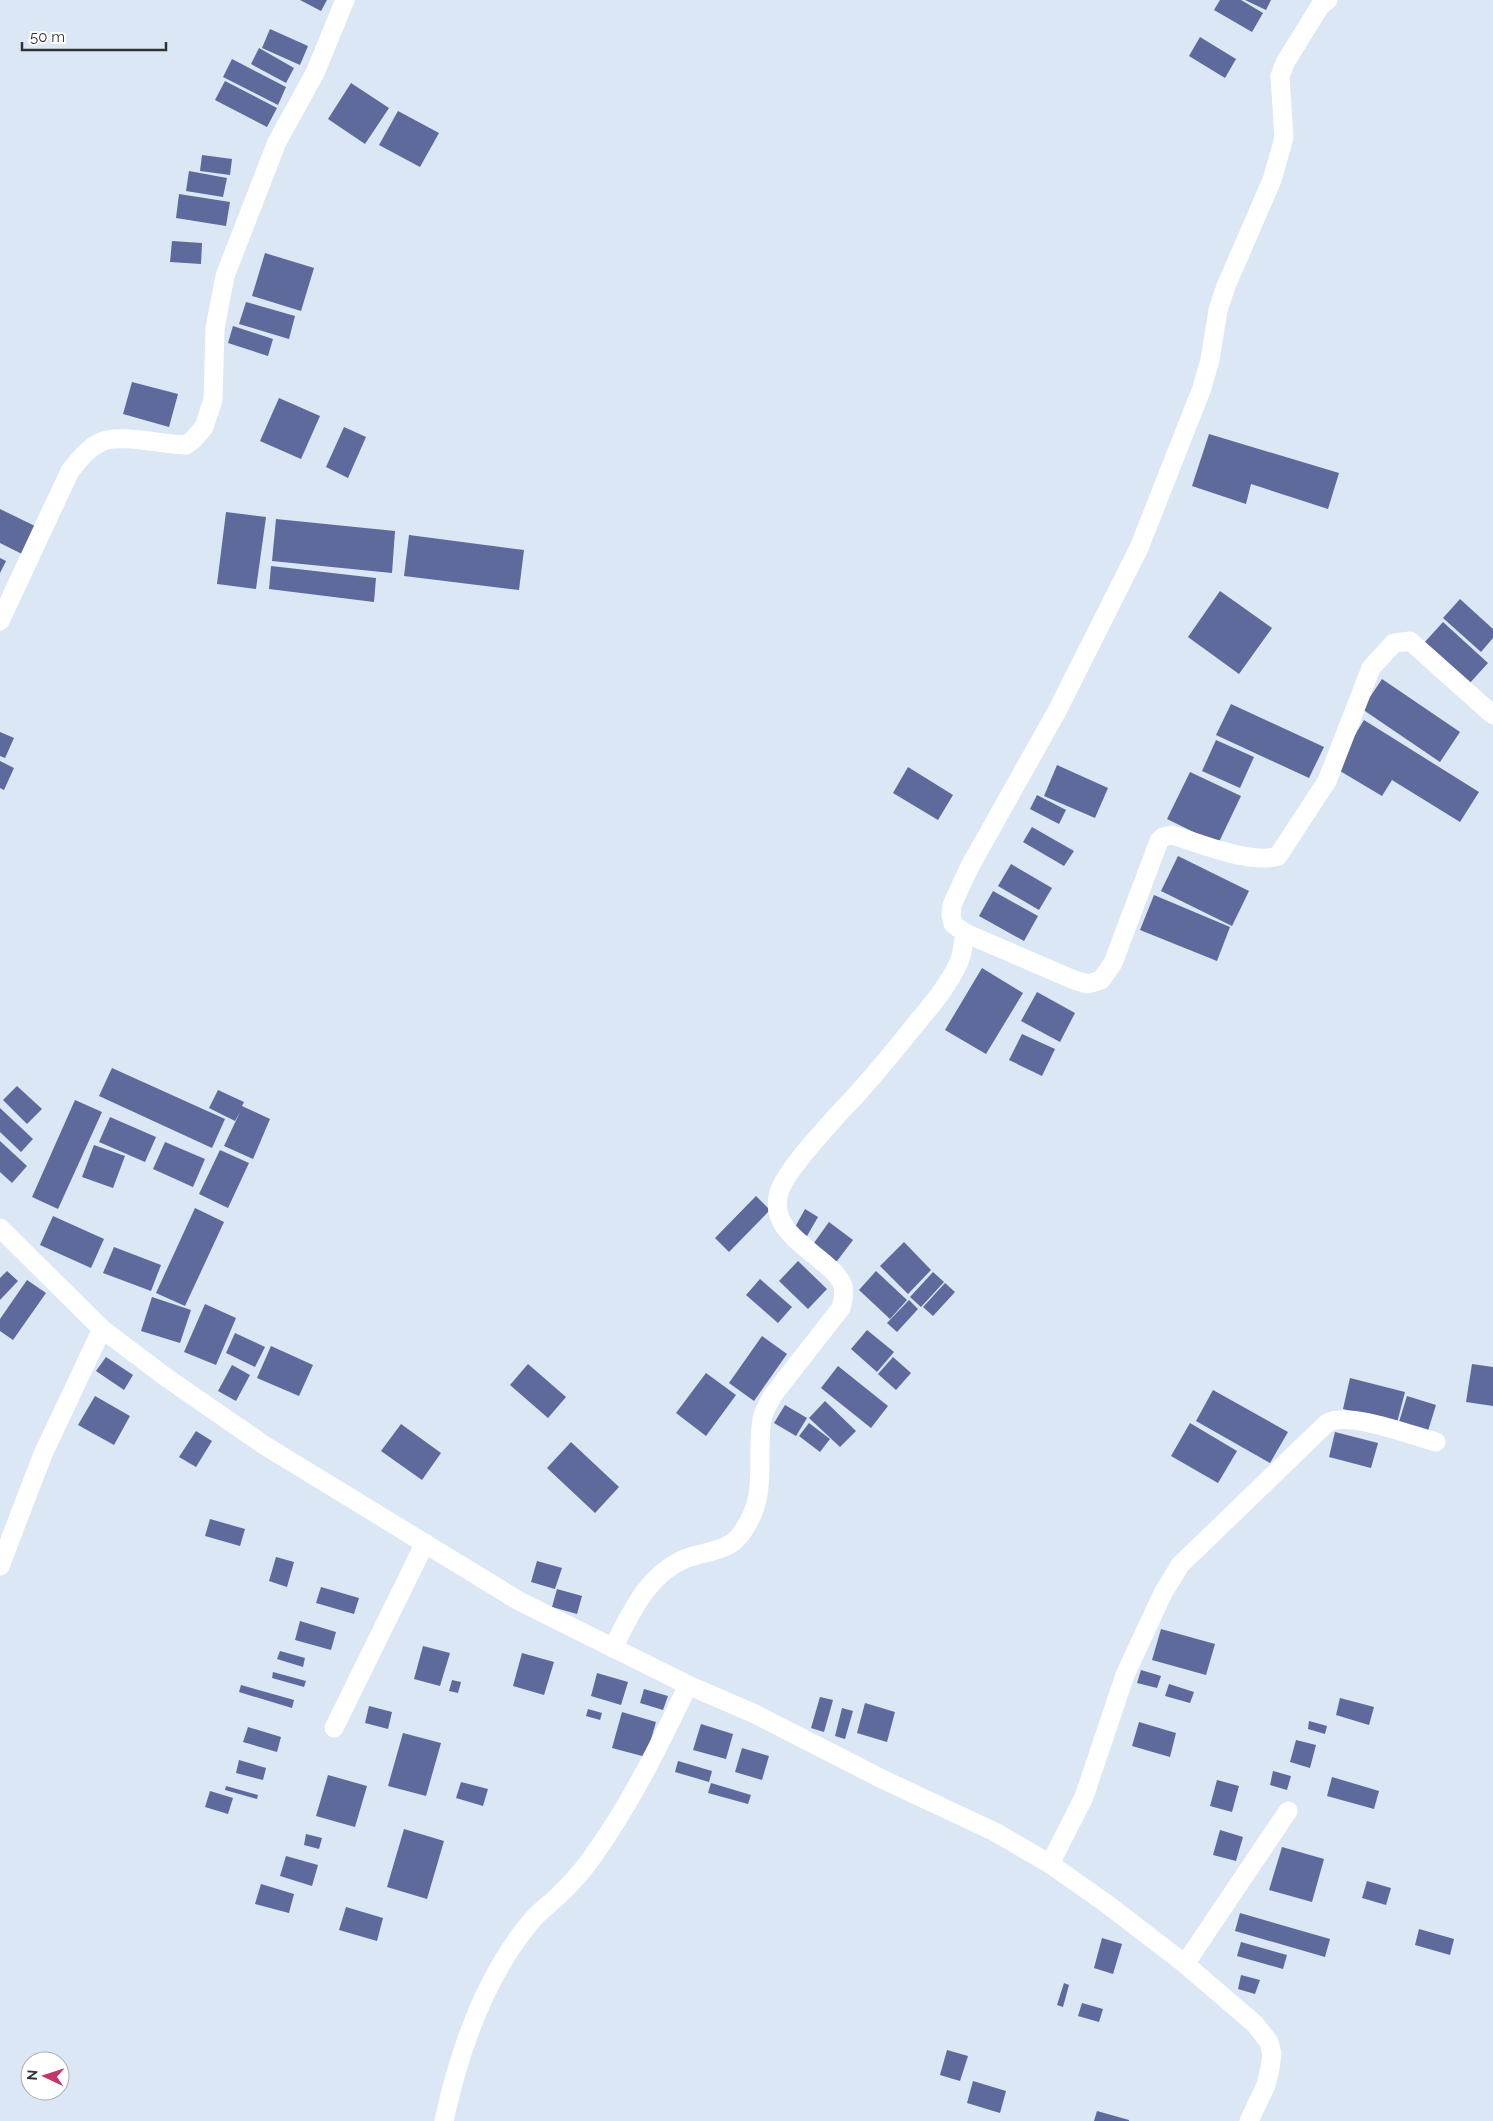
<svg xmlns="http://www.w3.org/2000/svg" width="1493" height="2121" font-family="Raleway,sans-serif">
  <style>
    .building { fill: #5e699c }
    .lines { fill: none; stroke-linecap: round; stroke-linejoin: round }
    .street { stroke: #fff; stroke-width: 19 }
  </style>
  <rect width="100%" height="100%" fill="#dbe7f5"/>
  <g class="building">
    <polygon points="300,0 327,0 321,11"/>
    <polygon points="1220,0 1241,0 1263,13 1252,32 1214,10"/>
    <polygon points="1245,0 1271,0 1266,10"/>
    <polygon points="270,29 308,46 300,65 262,48"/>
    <polygon points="1200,37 1236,59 1225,78 1189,56"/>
    <polygon points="259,48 294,68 286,83 251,64"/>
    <polygon points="232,59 286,87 278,105 223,77"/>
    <polygon points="225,81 277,108 267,127 215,100"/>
    <polygon points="351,83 389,108 365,144 328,119"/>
    <polygon points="398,111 439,133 420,167 379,145"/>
    <polygon points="202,155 232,159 230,175 200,171"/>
    <polygon points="189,171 227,178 223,197 186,191"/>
    <polygon points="179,194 230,202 226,226 176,218"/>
    <polygon points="172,241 202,243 201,264 170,262"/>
    <polygon points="265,253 314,268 301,311 252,296"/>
    <polygon points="246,302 295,316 289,339 239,324"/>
    <polygon points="233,326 273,339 268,356 228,343"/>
    <polygon points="132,382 178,394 169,427 123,414"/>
    <polygon points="279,398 320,416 301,459 260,441"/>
    <polygon points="344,427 366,437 348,478 326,467"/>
    <polygon points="1209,434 1339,473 1328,509 1251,484 1246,504 1192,486"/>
    <polygon points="0,509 35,526 22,554 0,543"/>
    <polygon points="226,512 266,517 256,589 217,584"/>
    <polygon points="276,519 395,531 392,573 272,561"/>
    <polygon points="409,535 524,550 519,590 404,576"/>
    <polygon points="0,558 6,561 0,573"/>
    <polygon points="271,566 376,578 374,602 269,589"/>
    <polygon points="1220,591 1272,628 1239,674 1188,637"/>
    <polygon points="1460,599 1493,629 1493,638 1481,652 1443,618"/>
    <polygon points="1443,622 1488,663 1469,684 1424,643"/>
    <polygon points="1382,679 1460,732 1440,762 1362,709"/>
    <polygon points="1231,704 1324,747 1309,778 1216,735"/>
    <polygon points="1364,720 1479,792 1460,822 1392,780 1382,796 1335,768"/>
    <polygon points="0,732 14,738 5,758 0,756"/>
    <polygon points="1216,740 1254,757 1240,788 1202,771"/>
    <polygon points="0,761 14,768 4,790 0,788"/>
    <polygon points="1057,765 1108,788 1095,818 1044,796"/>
    <polygon points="908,767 953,795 938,820 893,793"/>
    <polygon points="1190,772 1241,796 1218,844 1167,819"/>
    <polygon points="1037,795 1066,810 1059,824 1030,809"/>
    <polygon points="1032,827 1074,851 1064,866 1023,842"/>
    <polygon points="1178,856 1249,891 1232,926 1161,891"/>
    <polygon points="1011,864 1052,888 1039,910 998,886"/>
    <polygon points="993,891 1038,916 1024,941 979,916"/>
    <polygon points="1154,895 1230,927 1217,961 1140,930"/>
    <polygon points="982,968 1023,993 986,1054 945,1030"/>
    <polygon points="1037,992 1075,1013 1060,1042 1021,1021"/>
    <polygon points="1022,1034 1055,1049 1042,1076 1009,1060"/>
    <polygon points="112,1068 225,1119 212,1148 99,1096"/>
    <polygon points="17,1086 42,1109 27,1124 3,1100"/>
    <polygon points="218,1090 244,1102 242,1106 270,1119 253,1159 224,1146 240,1112 235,1121 209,1108"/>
    <polygon points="75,1100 102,1112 58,1209 32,1197"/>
    <polygon points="0,1108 33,1139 21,1152 0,1132"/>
    <polygon points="110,1117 156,1137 145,1162 99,1142"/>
    <polygon points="0,1141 27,1166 12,1183 0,1172"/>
    <polygon points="165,1142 205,1159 193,1187 153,1169"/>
    <polygon points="94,1145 125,1156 113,1188 82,1177"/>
    <polygon points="220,1150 249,1163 228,1208 199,1194"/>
    <polygon points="756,1196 770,1210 729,1252 715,1238"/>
    <polygon points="195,1208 224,1222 185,1306 156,1293"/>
    <polygon points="805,1209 818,1217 807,1236 794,1229"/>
    <polygon points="53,1216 104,1239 91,1268 40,1245"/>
    <polygon points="829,1222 853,1240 834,1265 811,1247"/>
    <polygon points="904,1242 931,1270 908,1294 880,1266"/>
    <polygon points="114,1247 161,1265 151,1291 103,1273"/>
    <polygon points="798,1261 827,1289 808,1309 779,1281"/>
    <polygon points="7,1271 18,1281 0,1300 0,1278"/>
    <polygon points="876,1271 907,1300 890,1319 859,1290"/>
    <polygon points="933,1272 944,1282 921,1307 910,1297"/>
    <polygon points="760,1279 792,1307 778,1323 746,1295"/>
    <polygon points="27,1280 46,1293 13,1340 0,1331 0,1319"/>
    <polygon points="945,1283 955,1292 933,1316 923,1307"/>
    <polygon points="152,1297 191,1310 180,1343 141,1331"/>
    <polygon points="909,1300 918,1309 897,1332 887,1323"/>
    <polygon points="205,1304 236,1318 216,1365 184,1352"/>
    <polygon points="867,1330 894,1352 877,1372 851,1349"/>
    <polygon points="235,1333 265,1347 255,1367 226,1353"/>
    <polygon points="762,1336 787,1354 754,1401 729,1383"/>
    <polygon points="271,1346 313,1365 299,1396 257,1378"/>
    <polygon points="106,1357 133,1375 124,1390 96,1371"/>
    <polygon points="893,1357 911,1373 896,1390 878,1374"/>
    <polygon points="528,1364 566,1397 548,1418 510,1385"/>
    <polygon points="1472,1364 1493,1367 1493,1406 1466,1402"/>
    <polygon points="232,1365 250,1375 236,1401 218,1391"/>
    <polygon points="838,1366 888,1406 871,1428 821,1388"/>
    <polygon points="706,1373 736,1395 706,1436 676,1413"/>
    <polygon points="1350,1378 1405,1392 1397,1423 1343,1409"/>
    <polygon points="1213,1390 1288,1432 1270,1463 1196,1421"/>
    <polygon points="95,1396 130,1416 114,1445 78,1425"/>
    <polygon points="1407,1396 1436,1405 1427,1434 1398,1425"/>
    <polygon points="825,1401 856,1431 840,1447 809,1418"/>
    <polygon points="785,1405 807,1418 796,1436 774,1423"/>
    <polygon points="809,1423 830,1439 820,1452 799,1436"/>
    <polygon points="1190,1423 1237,1451 1218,1483 1171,1456"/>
    <polygon points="401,1424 441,1453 422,1480 381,1451"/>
    <polygon points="196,1431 212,1441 196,1467 179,1457"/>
    <polygon points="1335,1432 1378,1443 1371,1468 1329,1457"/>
    <polygon points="571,1442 619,1487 595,1513 547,1468"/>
    <polygon points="210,1519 245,1529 240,1546 205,1536"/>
    <polygon points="276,1557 294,1562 287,1587 269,1581"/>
    <polygon points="537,1561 562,1568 555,1589 531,1582"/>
    <polygon points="321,1587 359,1598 354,1614 316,1603"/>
    <polygon points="557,1589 582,1596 577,1614 552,1607"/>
    <polygon points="300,1621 336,1632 331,1650 295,1640"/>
    <polygon points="1161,1629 1215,1644 1206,1675 1152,1660"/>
    <polygon points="423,1646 450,1653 440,1686 414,1679"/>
    <polygon points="280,1651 305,1658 303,1667 277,1659"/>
    <polygon points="522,1653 554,1662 544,1695 513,1686"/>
    <polygon points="1141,1670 1161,1676 1157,1688 1137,1683"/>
    <polygon points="273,1672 306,1681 304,1687 272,1678"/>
    <polygon points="597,1673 628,1682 621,1705 591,1696"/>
    <polygon points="452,1680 461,1682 458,1693 449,1691"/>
    <polygon points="1169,1684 1194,1692 1190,1703 1165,1696"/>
    <polygon points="241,1685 294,1700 292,1708 239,1692"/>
    <polygon points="644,1689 668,1696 663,1710 640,1703"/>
    <polygon points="820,1697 833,1700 824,1732 811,1728"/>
    <polygon points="1340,1698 1374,1707 1369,1725 1336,1715"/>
    <polygon points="865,1703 895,1712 887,1742 857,1733"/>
    <polygon points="369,1706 392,1712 388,1729 365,1723"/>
    <polygon points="842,1708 853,1711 845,1739 835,1736"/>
    <polygon points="588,1709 602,1713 600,1720 586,1716"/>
    <polygon points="622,1712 656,1722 646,1757 612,1748"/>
    <polygon points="1309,1721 1327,1726 1325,1734 1308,1729"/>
    <polygon points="1139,1722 1176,1733 1170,1757 1132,1746"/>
    <polygon points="701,1724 733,1734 726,1759 693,1750"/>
    <polygon points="248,1727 281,1737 277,1752 243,1742"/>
    <polygon points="403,1733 441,1743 426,1796 388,1786"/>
    <polygon points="1296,1740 1316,1745 1310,1768 1290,1762"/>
    <polygon points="742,1748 769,1756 762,1780 735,1772"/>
    <polygon points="239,1760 266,1768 263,1780 236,1773"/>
    <polygon points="678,1761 712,1771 709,1782 675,1772"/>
    <polygon points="1273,1771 1291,1776 1287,1790 1270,1785"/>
    <polygon points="328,1775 367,1786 355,1827 316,1816"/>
    <polygon points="1332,1777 1379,1791 1374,1809 1327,1796"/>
    <polygon points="1217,1780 1239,1786 1232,1812 1210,1806"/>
    <polygon points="461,1782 488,1789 483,1806 456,1798"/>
    <polygon points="711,1783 751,1795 748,1804 708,1793"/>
    <polygon points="226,1786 258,1795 257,1799 225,1790"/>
    <polygon points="210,1791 233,1798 228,1814 205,1807"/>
    <polygon points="404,1829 444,1841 427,1899 387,1887"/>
    <polygon points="1220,1830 1243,1837 1236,1861 1213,1855"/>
    <polygon points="306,1834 322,1838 319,1849 304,1845"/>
    <polygon points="1282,1847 1324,1859 1312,1902 1269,1890"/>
    <polygon points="286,1856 318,1865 312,1886 280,1876"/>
    <polygon points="1367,1881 1391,1888 1386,1905 1362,1898"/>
    <polygon points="261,1884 294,1894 289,1913 255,1904"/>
    <polygon points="346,1907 383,1918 377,1941 339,1930"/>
    <polygon points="1240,1913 1330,1939 1325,1957 1235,1931"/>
    <polygon points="1419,1929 1454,1939 1450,1955 1415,1945"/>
    <polygon points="1102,1938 1122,1944 1113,1974 1094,1968"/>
    <polygon points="1241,1942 1287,1955 1283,1969 1237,1956"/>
    <polygon points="1241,1975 1260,1980 1255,1994 1238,1989"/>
    <polygon points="1064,1983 1069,1985 1063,2007 1057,2005"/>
    <polygon points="1082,2003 1103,2009 1099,2022 1078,2016"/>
    <polygon points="947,2050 968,2056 960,2081 940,2075"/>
    <polygon points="973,2081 1006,2091 1000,2113 967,2103"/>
    <polygon points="1097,2111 1129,2120 1129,2121 1094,2121"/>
  </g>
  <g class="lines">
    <g class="street">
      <path d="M0 621 70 471C79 460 88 448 101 442 119 433 164 445 186 445L193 440 204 427 213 400 215 328 225 276 277 142 315 73 345 0"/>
      <path d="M965 933 1074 980 1088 984 1101 980 1113 963 1159 841 1163 837 1172 835C1199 843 1251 865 1278 856L1327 781 1371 668 1394 643 1410 641 1493 715"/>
      <polyline points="0,1228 102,1329 167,1378 264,1445 519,1601 688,1685 755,1714 882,1779 995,1832 1050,1864 1107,1904 1185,1964 1255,2024 1269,2042 1272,2054 1270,2068 1266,2085 1249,2121"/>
      <polyline points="0,1566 43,1454 102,1329"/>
      <path d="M613 1648C631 1613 647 1574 687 1558 706 1551 728 1552 741 1534 770 1494 755 1462 762 1419 764 1411 769 1402 773 1395L841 1308C843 1301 845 1293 843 1286 832 1255 760 1236 781 1187 791 1165 825 1129 842 1110 867 1085 889 1057 911 1030 928 1009 948 987 959 962 963 953 963 942 965 933L953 924 951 915 952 905 969 868 1057 711 1139 548 1202 388 1210 360 1218 310 1226 286 1272 180 1284 138 1280 76 1285 63 1320 6 1328 0"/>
      <polyline points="334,1728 425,1543"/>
      <path d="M1050 1864 1084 1797 1125 1675 1163 1593 1180 1565 1327 1423C1349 1411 1410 1435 1436 1442"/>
      <polyline points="1185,1964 1288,1811"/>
      <path d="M444 2121C459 2051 483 1981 528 1925 535 1915 546 1907 555 1899 569 1886 582 1872 593 1856 631 1803 660 1744 688 1685"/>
    </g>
  </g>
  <g transform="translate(45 2076) rotate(274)"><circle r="24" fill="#ffffff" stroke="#acaeb0"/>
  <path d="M0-4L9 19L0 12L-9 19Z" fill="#c1366b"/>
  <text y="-8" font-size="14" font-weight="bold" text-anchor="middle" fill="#303439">N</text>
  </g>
  <path d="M22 42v8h144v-8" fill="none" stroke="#303439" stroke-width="2.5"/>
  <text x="30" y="42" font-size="15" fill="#303439" stroke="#ffffff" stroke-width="4" paint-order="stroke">50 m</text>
</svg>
